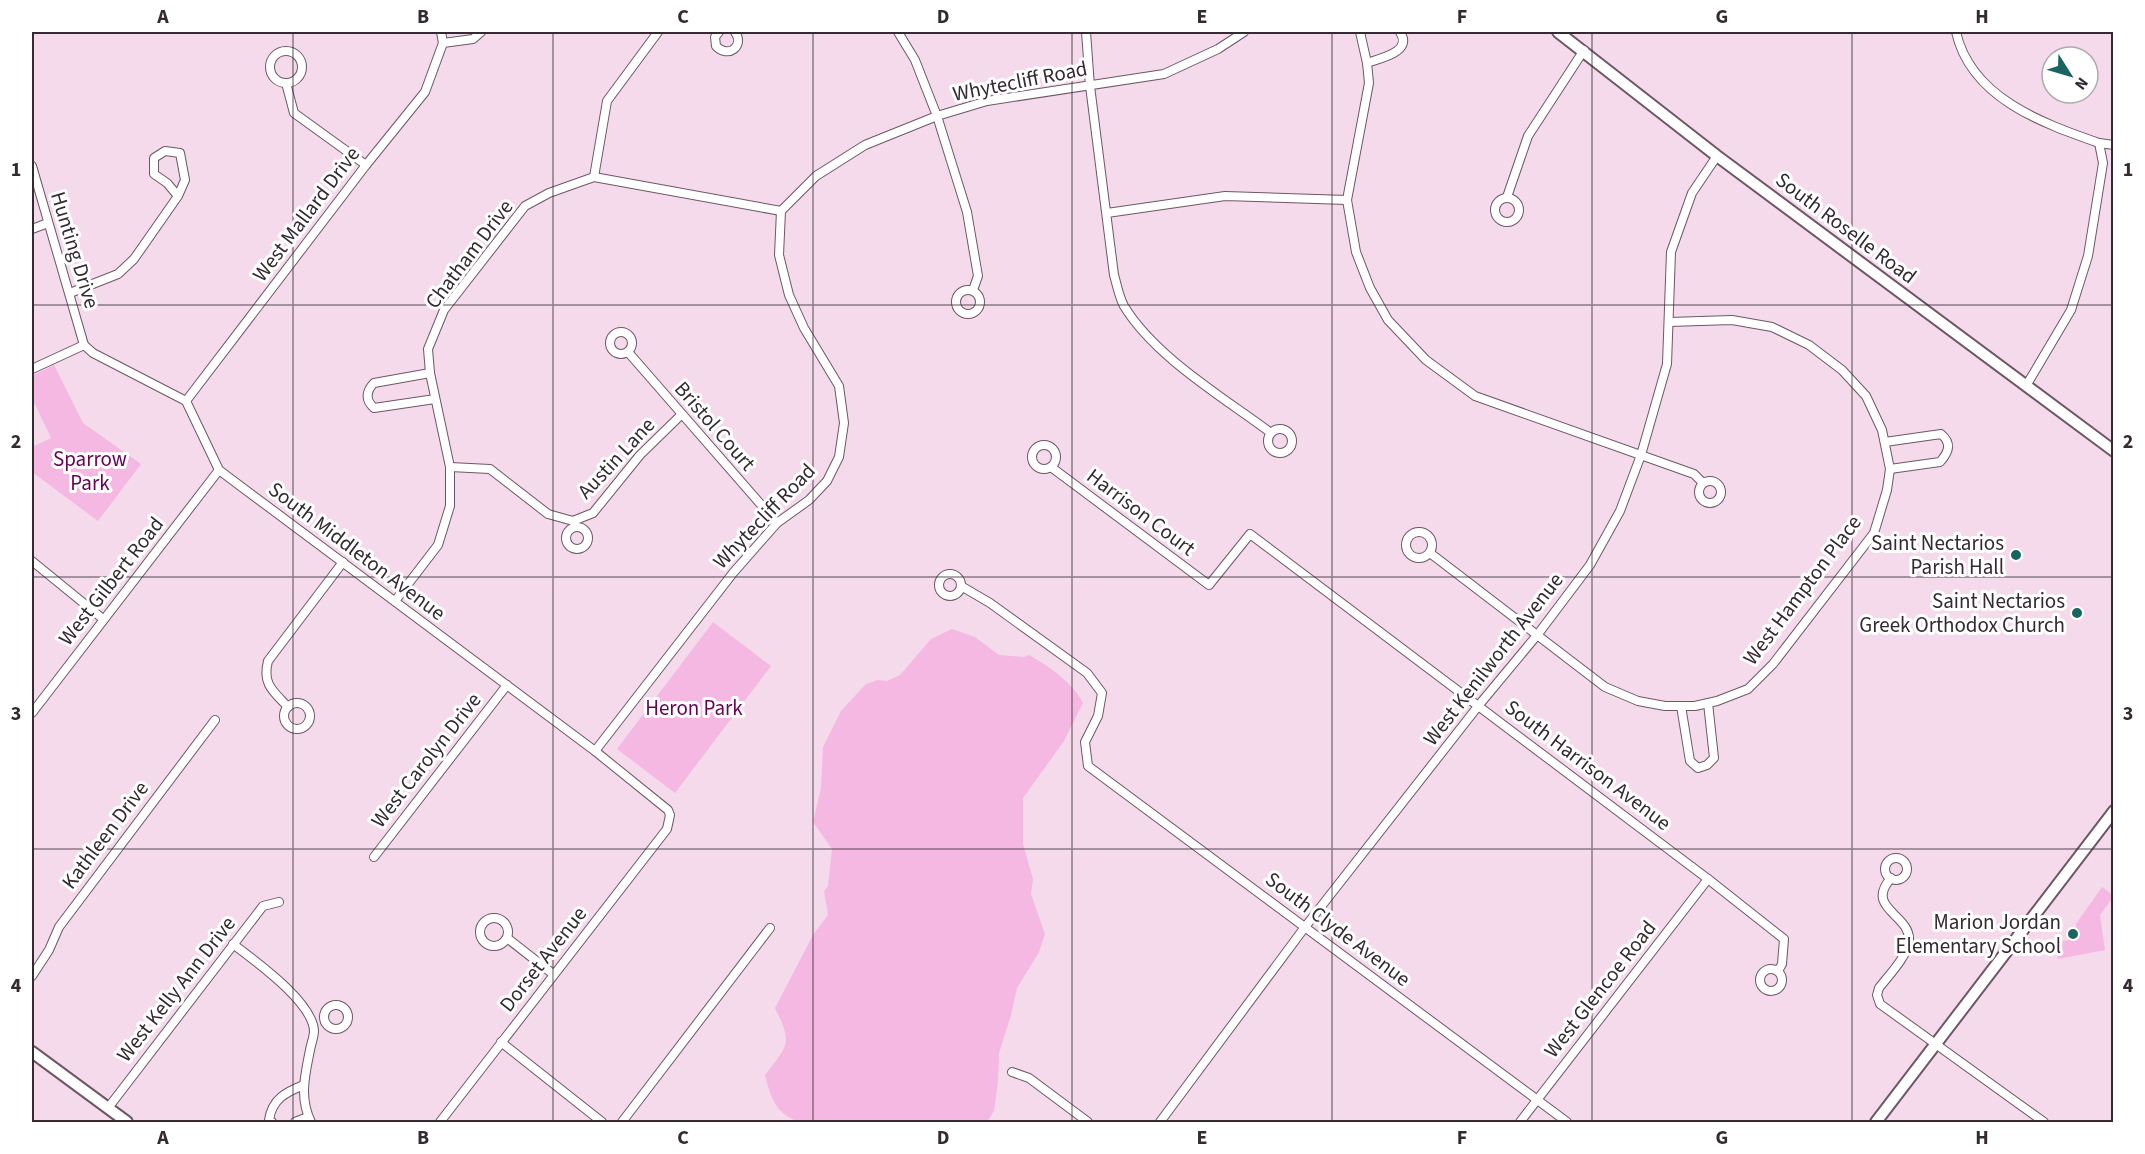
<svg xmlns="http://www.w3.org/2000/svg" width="2145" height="1154" font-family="'Source Sans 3',sans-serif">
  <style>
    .green { fill: #f5b8e2 }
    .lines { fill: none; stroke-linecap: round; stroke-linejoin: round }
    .street-casing { stroke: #6d5766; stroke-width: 10 }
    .secondary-casing { stroke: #6d5766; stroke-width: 14 }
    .street { stroke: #fff; stroke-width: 8 }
    .secondary { stroke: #fff; stroke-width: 10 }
    .grid { fill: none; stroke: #342a31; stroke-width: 1.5; stroke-opacity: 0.55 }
    .poi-dot { fill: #18645f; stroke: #fff; stroke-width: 2 }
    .labels { text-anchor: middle; stroke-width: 6; stroke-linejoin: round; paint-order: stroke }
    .street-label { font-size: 21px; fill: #342a31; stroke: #fff }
    .park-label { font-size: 21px; fill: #690257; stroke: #fff }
    .poi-label { font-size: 21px; fill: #342a31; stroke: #fff; text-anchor: end }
    .neatline { fill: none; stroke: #342a31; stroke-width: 2 }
    .grid-label { font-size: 20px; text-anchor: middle; font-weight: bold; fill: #342a31 }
  </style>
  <rect width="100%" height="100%" fill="#f4daeb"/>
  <g class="green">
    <polygon points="54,365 83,423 141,464 98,521 32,472 32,447 51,438 32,398 32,376"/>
    <polygon points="713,622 771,666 675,793 617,749"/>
    <path d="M952 629 975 637 999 655 1024 657 1029 655C1050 667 1072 682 1083 703L1064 741 1023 798V844L1033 879 1031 894 1045 934 1039 952 1017 988 1011 1015 999 1053 998 1082 994 1111 987 1122H799C775 1113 771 1098 765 1075 788 1045 793 1044 775 1008L813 935 828 915 824 891 828 886 832 849 813 822 821 788 823 747 841 711 866 684 878 680 887 681 900 675 931 639Z"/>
    <polygon points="2102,887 2114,896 2100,915 2105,950 2058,959 2055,942 2077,939 2076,924"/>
  </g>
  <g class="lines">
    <g class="street-casing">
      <g id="street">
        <path d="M719 32 715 37 716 46C728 59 745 46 735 32"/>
        <polyline points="898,32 915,60 937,116 967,212 978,276 973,290"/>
        <path d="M1086 32 1090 86 1114 275C1117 285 1119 297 1124 306 1155 357 1223 397 1271 433"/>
        <polyline points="1360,32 1367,63 1369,83 1347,200 1356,252 1370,288 1388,320 1426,360 1475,396 1694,474 1703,483"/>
        <path d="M1956 32C1971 98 2042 123 2099 143L2103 163 2088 256 2071 310 2026 386"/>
        <polyline points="443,43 473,39 481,32"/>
        <circle cx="286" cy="67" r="16"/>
        <path d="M1367 63C1381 58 1413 52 1400 32"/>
        <polyline points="286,83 294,113 366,165"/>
        <polyline points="2099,143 2114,145"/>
        <polyline points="32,166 84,345"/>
        <polyline points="594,177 607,101 658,32"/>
        <polyline points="1507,197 1528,136 1584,50"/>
        <circle cx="1507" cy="210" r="12"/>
        <polyline points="1107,213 1225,196 1347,200"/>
        <polyline points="32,229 48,223"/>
        <circle cx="968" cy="302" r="12"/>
        <polyline points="70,293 118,274 134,259 178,196 185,180 180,153 165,151 154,158 154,174 167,183 178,196"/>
        <circle cx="621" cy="343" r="11"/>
        <polyline points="628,352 777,523"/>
        <polyline points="32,369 84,345 93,353 186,401 219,470 595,751 668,810 670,815 667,829 440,1122"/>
        <path d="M430 373 374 383C366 391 365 400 374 408L435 399"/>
        <polyline points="186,401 366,165 425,92 443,43 441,32"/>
        <circle cx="1280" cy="441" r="12"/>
        <path d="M1885 442 1941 434C1952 443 1949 452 1940 462L1890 469"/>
        <circle cx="1044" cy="457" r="12"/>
        <polyline points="450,467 490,469 548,514 573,521 593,513 640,455 681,415"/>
        <polyline points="1051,467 1209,585 1250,534 1708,879 1784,939 1782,964 1778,971"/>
        <circle cx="1710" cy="492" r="11"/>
        <circle cx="577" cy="538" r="11"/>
        <circle cx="1419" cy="545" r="13"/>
        <polyline points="1430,553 1605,687 1638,701 1665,706 1695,706 1717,701 1748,689 1773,664 1874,533 1887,490 1890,469 1882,430 1866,396 1842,370 1809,345 1772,327 1732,320 1669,322"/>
        <polyline points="32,561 103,619"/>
        <circle cx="950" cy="585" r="11"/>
        <polyline points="961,586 990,603 1087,673 1102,693 1098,716 1085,742 1088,766 1567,1122"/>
        <polyline points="395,601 438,545 450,506 450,467 430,373 428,349 444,310 525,206 549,193 594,177 781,211"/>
        <circle cx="297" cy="716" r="13"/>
        <polyline points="1681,706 1690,761 1698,768 1707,765 1714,758 1708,703"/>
        <path d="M288 707C273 691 262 684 268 661L343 562"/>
        <polyline points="32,713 219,470"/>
        <polyline points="595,751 733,573 777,523 809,500 827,481 839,457 844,423 839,386 804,328 789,295 779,255 781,211 816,176 865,145 937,116 987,101 1164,74 1218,49 1244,32"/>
        <polyline points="374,857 507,685"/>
        <circle cx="1896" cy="869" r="11"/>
        <path d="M1891 878C1864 909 1911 914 1909 941 1907 957 1888 976 1879 988L1877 995 1880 1004 2044 1122"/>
        <circle cx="494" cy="932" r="14"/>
        <polyline points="507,938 553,974"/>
        <path d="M233 944C255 961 313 1002 314 1031 314 1037 311 1044 310 1050 305 1075 299 1098 311 1122"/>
        <circle cx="1771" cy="980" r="11"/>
        <polyline points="32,976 49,950 59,927 215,720"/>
        <circle cx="336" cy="1017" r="12"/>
        <polyline points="501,1042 602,1122"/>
        <polyline points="1012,1072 1029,1078 1088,1122"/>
        <polyline points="108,1108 263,906 279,902"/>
        <path d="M272 1122 269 1120C272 1099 286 1092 304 1085"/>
        <polyline points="295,1122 308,1117"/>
        <polyline points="622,1122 770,928"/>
        <polyline points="1160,1122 1305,927 1479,705 1538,634 1590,565 1620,511 1641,455 1667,364 1671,252 1692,193 1717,156"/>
        <polyline points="1520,1122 1708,879"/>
      </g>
    </g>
    <g class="secondary-casing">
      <g id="secondary">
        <polyline points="1558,32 1717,156 2114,451"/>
        <polyline points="32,1052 127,1122"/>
        <polyline points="1876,1122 2114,811"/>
      </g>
    </g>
    <use href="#street" class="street"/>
    <use href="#secondary" class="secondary"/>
  </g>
  <path class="grid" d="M293 32V1122M553 32V1122M813 32V1122M1072 32V1122M1332 32V1122M1592 32V1122M1852 32V1122M32 305H2114M32 577H2114M32 849H2114"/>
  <g class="poi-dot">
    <circle cx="2016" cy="555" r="6"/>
    <circle cx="2077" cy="613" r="6"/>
    <circle cx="2073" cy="934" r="6"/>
  </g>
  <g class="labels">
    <g class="street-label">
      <text transform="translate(1020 81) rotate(-11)" y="7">Whytecliff Road</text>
      <text transform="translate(306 214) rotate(-53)" y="7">West Mallard Drive</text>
      <text transform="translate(1846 228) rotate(37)" y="7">South Roselle Road</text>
      <text transform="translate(75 250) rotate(73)" y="7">Hunting Drive</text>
      <text transform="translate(469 254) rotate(-53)" y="7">Chatham Drive</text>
      <text transform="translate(715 426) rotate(49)" y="7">Bristol Court</text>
      <text transform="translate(616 458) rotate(-47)" y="7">Austin Lane</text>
      <text transform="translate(1141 512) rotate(37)" y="7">Harrison Court</text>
      <text transform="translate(764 516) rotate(-46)" y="7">Whytecliff Road</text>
      <text transform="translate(357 551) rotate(37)" y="7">South Middleton Avenue</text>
      <text transform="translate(111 581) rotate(-52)" y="7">West Gilbert Road</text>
      <text transform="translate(1802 590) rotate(-53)" y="7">West Hampton Place</text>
      <text transform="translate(1493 659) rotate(-52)" y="7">West Kenilworth Avenue</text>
      <text transform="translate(426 760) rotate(-52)" y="7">West Carolyn Drive</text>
      <text transform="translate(1588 765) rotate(37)" y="7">South Harrison Avenue</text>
      <text transform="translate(105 835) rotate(-53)" y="7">Kathleen Drive</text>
      <text transform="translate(1338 929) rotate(37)" y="7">South Clyde Avenue</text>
      <text transform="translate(543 959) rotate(-52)" y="7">Dorset Avenue</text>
      <text transform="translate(176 989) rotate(-52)" y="7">West Kelly Ann Drive</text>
      <text transform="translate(1600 989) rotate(-52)" y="7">West Glencoe Road</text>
    </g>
    <g class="park-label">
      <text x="90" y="466">Sparrow<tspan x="90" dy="24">Park</tspan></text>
      <text x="694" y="715">Heron Park</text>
    </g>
    <g class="poi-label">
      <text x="2004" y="550">Saint Nectarios<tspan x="2004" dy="24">Parish Hall</tspan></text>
      <text x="2065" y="608">Saint Nectarios<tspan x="2065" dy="24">Greek Orthodox Church</tspan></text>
      <text x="2061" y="929">Marion Jordan<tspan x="2061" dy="24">Elementary School</tspan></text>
    </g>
  </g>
  <rect width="2145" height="1154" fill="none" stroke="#ffffff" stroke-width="66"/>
  <g transform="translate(2070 75) rotate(127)"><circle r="28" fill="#ffffff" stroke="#aeaaad" stroke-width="1.5"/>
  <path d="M0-4.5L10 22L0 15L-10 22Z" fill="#18645f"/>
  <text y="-9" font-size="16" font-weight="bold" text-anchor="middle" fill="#342a31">N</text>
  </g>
  <rect x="33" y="33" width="2079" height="1088" class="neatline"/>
  <g class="grid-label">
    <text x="163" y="23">A</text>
    <text x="423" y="23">B</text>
    <text x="683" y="23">C</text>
    <text x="943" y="23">D</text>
    <text x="1202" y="23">E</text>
    <text x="1462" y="23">F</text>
    <text x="1722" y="23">G</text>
    <text x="1982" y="23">H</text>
    <text x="16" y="176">1</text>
    <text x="2128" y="176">1</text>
    <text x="16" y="448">2</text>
    <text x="2128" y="448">2</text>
    <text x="16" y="720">3</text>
    <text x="2128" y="720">3</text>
    <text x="16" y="992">4</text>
    <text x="2128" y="992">4</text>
    <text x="163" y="1144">A</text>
    <text x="423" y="1144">B</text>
    <text x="683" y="1144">C</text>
    <text x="943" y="1144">D</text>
    <text x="1202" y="1144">E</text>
    <text x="1462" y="1144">F</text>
    <text x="1722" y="1144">G</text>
    <text x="1982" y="1144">H</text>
  </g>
</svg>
